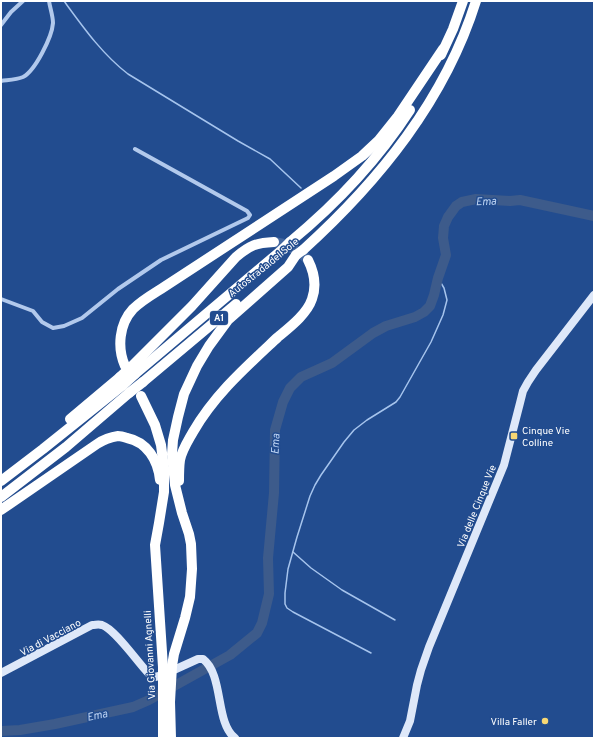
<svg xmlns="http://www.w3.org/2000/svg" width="595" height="739" font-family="Overpass,sans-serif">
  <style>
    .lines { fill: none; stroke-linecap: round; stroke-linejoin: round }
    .stream { stroke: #a6c4ed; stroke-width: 1.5 }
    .river { stroke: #3d5b8b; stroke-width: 10 }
    .highway-tunnel { stroke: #4367a0; stroke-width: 10; stroke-dasharray: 10 5; stroke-linecap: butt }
    .street { stroke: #b2c9ec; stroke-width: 4 }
    .secondary { stroke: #dee8f9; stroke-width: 8 }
    .highway { stroke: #fff; stroke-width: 10 }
    .highway-bridge { stroke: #fff; stroke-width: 10 }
    .poi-dot { fill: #f8d874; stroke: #224c8f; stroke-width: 1.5 }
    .labels { text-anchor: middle; stroke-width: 3; stroke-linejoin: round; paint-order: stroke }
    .shield { fill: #224c8f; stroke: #bdc9dd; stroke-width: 1 }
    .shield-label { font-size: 9px; font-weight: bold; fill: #fff }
    .street-label { font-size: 10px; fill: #fff; stroke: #224c8f }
    .poi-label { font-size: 10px; fill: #fff; stroke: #224c8f; text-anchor: start }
    .water-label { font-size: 11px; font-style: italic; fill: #bed4f3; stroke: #224c8f }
  </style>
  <rect width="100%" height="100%" fill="#224c8f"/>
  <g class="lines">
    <g class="stream">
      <path d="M64 1C83 27 102 54 128 74L238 141 270 159 301 188"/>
      <polyline points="293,552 311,568 342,590 395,620"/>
      <polyline points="371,653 293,612 287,608 285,604 285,593 288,569 297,537 310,496 315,485 321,475 344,442 354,430 367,420 396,402 400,397 431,342 443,315 447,300 444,288 438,278"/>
    </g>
    <polyline class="river" points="1,731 20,730 55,724 133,707 149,700 230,655 257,633 262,623 269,594 268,558 274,493 275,430 283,402 290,388 301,377 332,363 373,333 386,326 415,317 424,312 430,306 434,295 438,278 446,255 443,238 444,226 448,217 456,206 462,202 476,199 510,201 520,200 594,216"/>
    <polyline class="highway-tunnel" points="274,242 284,244 301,253 308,260"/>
    <g class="street">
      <polyline points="1,25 11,12 23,1"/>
      <path d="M1 81C8 80 16 80 23 77 35 71 52 37 53 23 53 16 50 8 49 1"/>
      <polyline points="1,299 33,311 42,322 53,328 64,326 82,318 118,289 161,260 248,218 250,215 247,211 135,149"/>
    </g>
    <g class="secondary">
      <path d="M176 669 198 659H203C224 675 215 723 235 738"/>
      <path d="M1 673 92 625C96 625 98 624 102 625 115 629 138 663 149 674L155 677 159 676"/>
      <polyline points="403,738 410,721 417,685 421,670 429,647 504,465 520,403 523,391 528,382 536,370 594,295"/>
    </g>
    <g class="highway">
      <polyline points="441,55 453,29 463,1"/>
      <path d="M290 242C336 204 377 161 410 110"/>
      <path d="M303 250C379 181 445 100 476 1"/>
      <path d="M125 366C117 348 119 324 133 309 142 300 153 294 164 287L334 176 362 156 378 141 398 116 443 49"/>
      <path d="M131 367 192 306 236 257C250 245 256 243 274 242"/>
      <polyline points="135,374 283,249"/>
      <polyline points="143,382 236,304"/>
      <polyline points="141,396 155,425 161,445 164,468 164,492 159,523 155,545 163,667"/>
      <polyline points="70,419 120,377"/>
      <polyline points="1,481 43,449 123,385"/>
      <path d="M179 481C179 475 179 467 180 460 182 450 188 441 193 432 215 394 246 367 278 337 290 327 307 314 312 299 317 285 314 272 308 260"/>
      <polyline points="1,497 66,447 129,393"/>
      <path d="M1 510 97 444C103 440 110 437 118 436 121 436 124 437 127 438 147 442 158 460 160 480"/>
      <polyline points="172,666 174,654 185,618 190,597 192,569 191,544 189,534 182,513 175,485 172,454 173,440 178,417 184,394 197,366 209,346 228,320 288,267 296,255"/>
      <polyline points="170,702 171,738"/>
      <polyline points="163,703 163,738"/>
    </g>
    <g class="highway-bridge">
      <polyline points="283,249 290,242"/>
      <polyline points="296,255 303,250"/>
      <polyline points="120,377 131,367"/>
      <polyline points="123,385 135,374"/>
      <polyline points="129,393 143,382"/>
      <polyline points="163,667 163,703"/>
      <polyline points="170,702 172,666"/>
    </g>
  </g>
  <g class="poi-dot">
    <rect x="510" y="432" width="8" height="8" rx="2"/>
    <circle cx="545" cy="721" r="4"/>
  </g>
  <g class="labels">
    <rect class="shield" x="210" y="311" width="18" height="14" rx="3"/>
    <g class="shield-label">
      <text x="219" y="321">A1</text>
    </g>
    <g class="street-label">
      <text transform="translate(263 267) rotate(-39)" y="4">Autostrada del Sole</text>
      <text transform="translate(476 506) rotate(-68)" y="4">Via delle Cinque Vie</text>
      <text transform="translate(50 637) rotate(-28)" y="4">Via di Vacciano</text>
      <text transform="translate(149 655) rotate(-93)" y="4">Via Giovanni Agnelli</text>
    </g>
    <g class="poi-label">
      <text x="522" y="434">Cinque Vie<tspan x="522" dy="12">Colline</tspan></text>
      <text x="537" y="725" text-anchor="end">Villa Faller</text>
    </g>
    <g class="water-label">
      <text transform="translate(486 201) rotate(-2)" y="4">Ema</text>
      <text transform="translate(275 444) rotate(-87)" y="4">Ema</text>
      <text transform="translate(97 715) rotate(-12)" y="4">Ema</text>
    </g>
  </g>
  <rect width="595" height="739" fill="none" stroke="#ffffff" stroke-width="4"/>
</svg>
